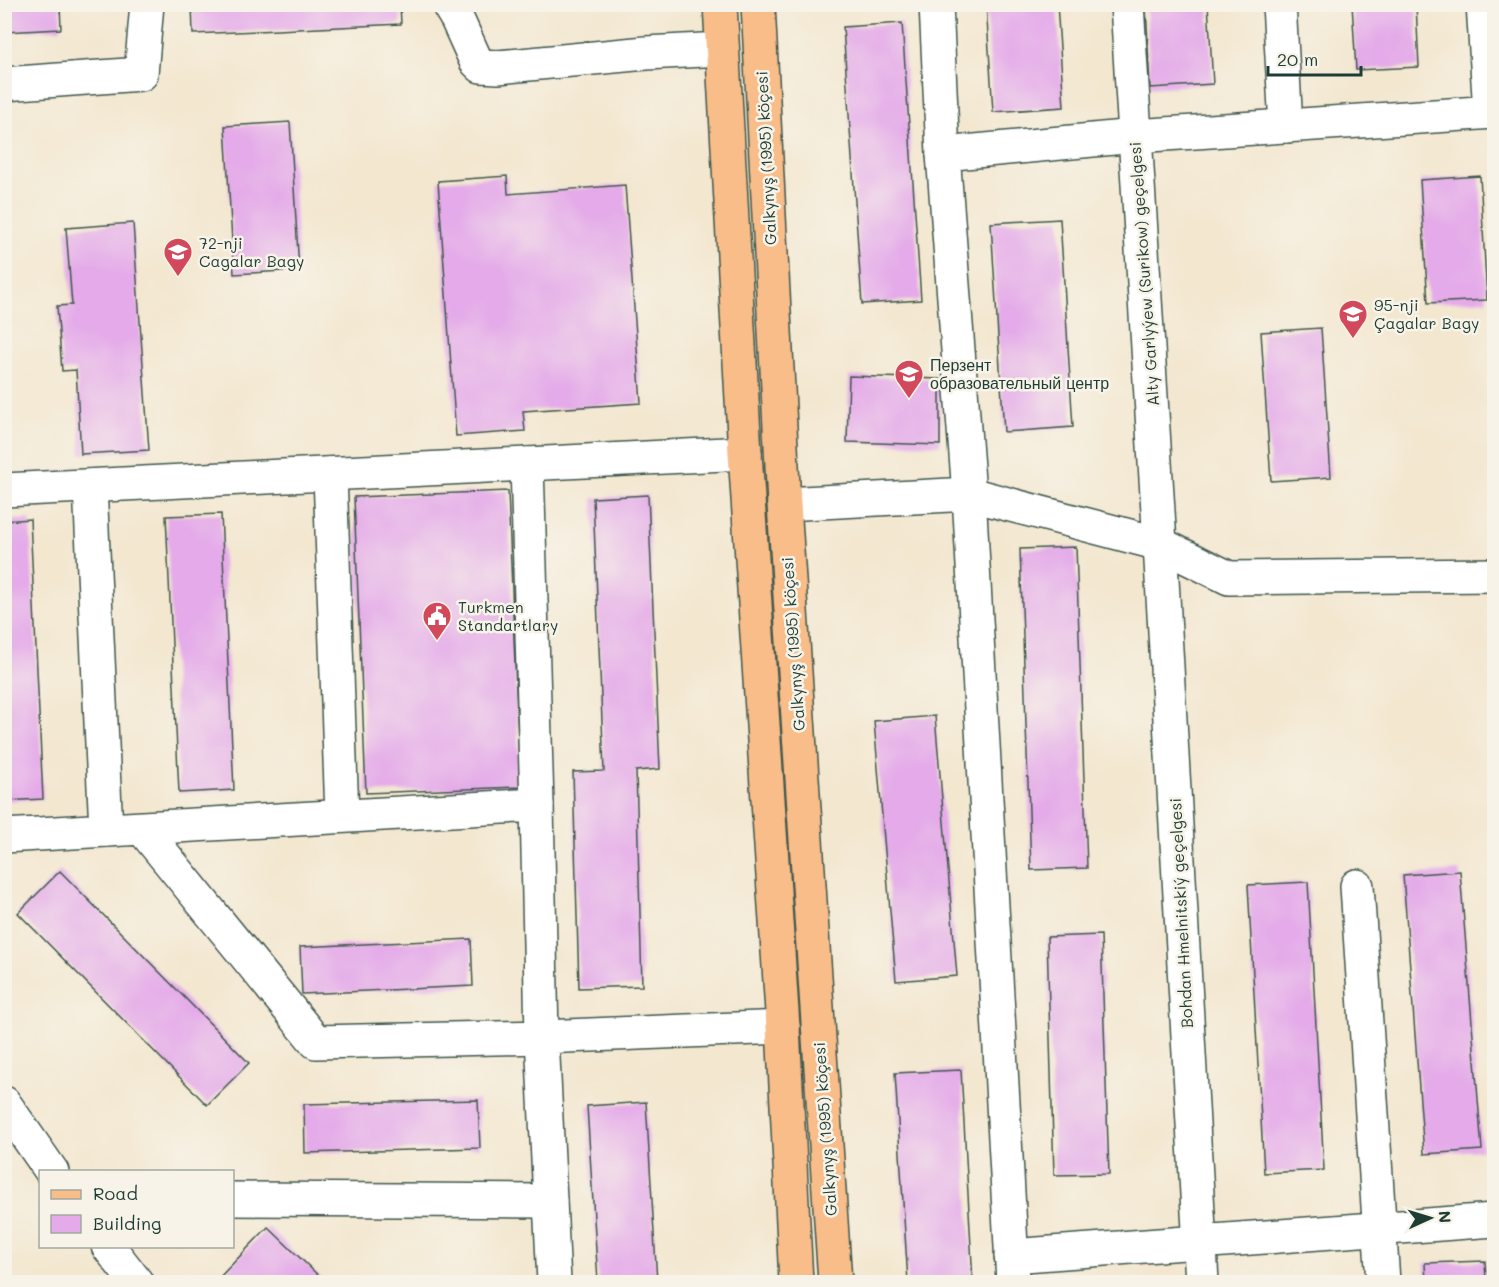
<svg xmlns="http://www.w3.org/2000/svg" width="1499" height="1287" font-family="Mali,sans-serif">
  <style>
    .building { fill: #e4aae9 }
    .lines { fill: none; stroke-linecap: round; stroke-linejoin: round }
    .minor-casing { stroke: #3f564b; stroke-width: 36 }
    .major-casing { stroke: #3f564b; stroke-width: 36 }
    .minor { stroke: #fff; stroke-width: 33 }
    .major { stroke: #f8bd89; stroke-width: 33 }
    .labels { text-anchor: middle; stroke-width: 5; stroke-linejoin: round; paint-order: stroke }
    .street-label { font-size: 16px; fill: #1f3d34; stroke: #f7f3e8 }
    .poi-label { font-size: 16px; fill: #1f3d34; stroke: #f7f3e8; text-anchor: start }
  </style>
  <rect width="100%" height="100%" fill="#f7f3e8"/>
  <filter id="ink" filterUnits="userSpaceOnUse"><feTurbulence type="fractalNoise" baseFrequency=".0167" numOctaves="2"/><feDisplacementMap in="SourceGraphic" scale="12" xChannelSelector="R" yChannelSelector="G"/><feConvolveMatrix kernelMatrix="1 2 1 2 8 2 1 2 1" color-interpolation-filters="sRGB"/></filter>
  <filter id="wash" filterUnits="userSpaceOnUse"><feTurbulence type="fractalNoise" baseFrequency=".008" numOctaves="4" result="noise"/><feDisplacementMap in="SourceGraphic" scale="24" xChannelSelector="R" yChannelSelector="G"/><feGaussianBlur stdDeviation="1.35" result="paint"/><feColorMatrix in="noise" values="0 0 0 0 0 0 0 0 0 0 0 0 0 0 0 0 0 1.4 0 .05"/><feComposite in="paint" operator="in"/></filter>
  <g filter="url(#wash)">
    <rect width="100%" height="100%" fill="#f3e7d0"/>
    <g id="blocks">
      <g class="building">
        <polygon points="4,4 60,4 61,29 4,32"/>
        <polygon points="192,4 400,4 401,24 193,34"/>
        <polygon points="986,4 1057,4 1064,107 993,112"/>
        <polygon points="1146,4 1208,4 1213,84 1150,88"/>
        <polygon points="1352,4 1416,4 1419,67 1356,70"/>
        <polygon points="902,23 921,300 862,304 843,27"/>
        <polygon points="290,122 299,270 234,274 225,126"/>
        <polygon points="507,176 508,194 625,185 641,403 523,411 525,431 456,436 438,181"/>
        <polygon points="1480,176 1487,300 1428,303 1420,180"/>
        <polygon points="1060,219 1073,427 1004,432 991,223"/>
        <polygon points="133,223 149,450 81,454 76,370 62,371 57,306 72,305 66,228"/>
        <polygon points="1321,328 1331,477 1271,481 1261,332"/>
        <polygon points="849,376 940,379 940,445 847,442"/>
        <polygon points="508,491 520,787 366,793 354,497"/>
        <polygon points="648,495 660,769 636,771 642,986 579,988 573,772 604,771 593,498"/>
        <polygon points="221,514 234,790 179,793 166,516"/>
        <polygon points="30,519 43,799 4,801 4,521"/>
        <polygon points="1076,547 1087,868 1031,870 1020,549"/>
        <polygon points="935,716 957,976 896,981 874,721"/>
        <polygon points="60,871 249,1063 207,1105 18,913"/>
        <polygon points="1460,871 1482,1150 1424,1154 1403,875"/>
        <polygon points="1308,882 1324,1170 1264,1173 1248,885"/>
        <polygon points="1101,935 1109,1174 1054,1175 1047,937"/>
        <polygon points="471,939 473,986 302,994 300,947"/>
        <polygon points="961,1070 973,1282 908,1282 895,1073"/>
        <polygon points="478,1100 480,1148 305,1153 304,1104"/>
        <polygon points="646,1102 657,1282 598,1282 587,1106"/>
        <polygon points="268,1227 325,1282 215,1282"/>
        <polygon points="1485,1261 1486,1282 1426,1282 1425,1263"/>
      </g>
    </g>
  </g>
  <g filter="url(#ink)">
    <use href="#blocks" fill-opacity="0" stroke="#3f564b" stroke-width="1.5"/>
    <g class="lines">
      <g class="minor-casing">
        <g id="minor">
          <polyline points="448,4 457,19 476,61 481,66 498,67 646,53 722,49"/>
          <polyline points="936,4 943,154 969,494 1013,1282"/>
          <polyline points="1127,4 1160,544 1202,1282"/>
          <polyline points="1279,4 1286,126"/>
          <polyline points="1483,4 1490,112"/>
          <polyline points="4,84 141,74 147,4"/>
          <polyline points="943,154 1135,136 1494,112"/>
          <polyline points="527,464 537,805"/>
          <polyline points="330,474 342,816"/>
          <polyline points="90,486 106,830"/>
          <polyline points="4,490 745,453"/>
          <polyline points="784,504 969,494 1160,544 1229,578 1494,575"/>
          <polyline points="4,836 537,805 542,1037 316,1042 142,828"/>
          <polyline points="1357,886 1383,1282"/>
          <polyline points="4,1103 52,1172"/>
          <polyline points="232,1199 550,1201"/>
          <polyline points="108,1246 136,1282"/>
          <polyline points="1011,1256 1494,1220"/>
          <polyline points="554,1282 542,1037 783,1027"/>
        </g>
      </g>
      <g class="major-casing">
        <g id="major">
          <polyline points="720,4 745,453 783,1027 796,1282"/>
          <polyline points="758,4 784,504 835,1282"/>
        </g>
      </g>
      <use href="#minor" class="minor"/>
      <use href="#major" class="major"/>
    </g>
  </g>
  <defs>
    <g id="school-pin" transform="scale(1.5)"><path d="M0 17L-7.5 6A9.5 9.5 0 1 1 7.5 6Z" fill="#d1495b" stroke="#f7f3e8"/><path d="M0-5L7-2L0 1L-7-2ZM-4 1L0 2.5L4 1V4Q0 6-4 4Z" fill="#fff"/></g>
    <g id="civic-pin" transform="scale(1.5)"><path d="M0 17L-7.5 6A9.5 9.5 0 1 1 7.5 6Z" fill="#d1495b" stroke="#f7f3e8"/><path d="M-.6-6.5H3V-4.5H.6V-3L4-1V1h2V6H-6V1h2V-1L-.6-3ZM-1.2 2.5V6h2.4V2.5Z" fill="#fff"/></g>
  </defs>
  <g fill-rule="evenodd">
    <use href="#school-pin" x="178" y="252"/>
    <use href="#school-pin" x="1353" y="314"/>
    <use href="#school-pin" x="909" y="374"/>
    <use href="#civic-pin" x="437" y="616"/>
  </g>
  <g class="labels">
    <g class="street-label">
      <text transform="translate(766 158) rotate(-93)" y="6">Galkynyş (1995) köçesi</text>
      <text transform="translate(1144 274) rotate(-94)" y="6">Alty Garlyýew (Surikow) geçelgesi</text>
      <text transform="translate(793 644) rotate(-94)" y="6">Galkynyş (1995) köçesi</text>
      <text transform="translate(1181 913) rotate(-93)" y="6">Bohdan Hmelnitskiý geçelgesi</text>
      <text transform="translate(825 1129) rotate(-94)" y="6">Galkynyş (1995) köçesi</text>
    </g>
    <g class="poi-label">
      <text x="199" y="249">72-nji<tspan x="199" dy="18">Cagalar Bagy</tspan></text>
      <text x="1374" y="311">95-nji<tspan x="1374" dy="18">Çagalar Bagy</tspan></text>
      <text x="930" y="371">Перзент<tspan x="930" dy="18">образовательный центр</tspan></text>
      <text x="458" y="613">Turkmen<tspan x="458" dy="18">Standartlary</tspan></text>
    </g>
  </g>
  <rect width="1499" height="1287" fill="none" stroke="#f7f3e8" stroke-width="24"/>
  <rect x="39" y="1170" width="195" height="78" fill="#f7f3e8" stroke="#a1aaa0" stroke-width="1.5"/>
  <rect x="51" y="1190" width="30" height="9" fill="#f8bd89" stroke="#a1aaa0" stroke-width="1.5"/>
  <text x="93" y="1200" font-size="18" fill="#1f3d34">Road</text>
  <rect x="51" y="1215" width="30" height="18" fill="#e4aae9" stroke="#a1aaa0" stroke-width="1.5"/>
  <text x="93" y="1230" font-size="18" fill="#1f3d34">Building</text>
  <g transform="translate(1430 1218) rotate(86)" stroke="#f7f3e8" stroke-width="4.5" paint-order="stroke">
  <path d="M0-4.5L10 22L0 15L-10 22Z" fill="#1f3d34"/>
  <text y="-9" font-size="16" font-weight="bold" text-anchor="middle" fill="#1f3d34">N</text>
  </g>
  <path d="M1268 66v9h93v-9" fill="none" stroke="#1f3d34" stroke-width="3"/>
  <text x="1277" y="66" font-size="18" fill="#1f3d34" stroke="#f7f3e8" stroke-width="4.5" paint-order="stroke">20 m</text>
</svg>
